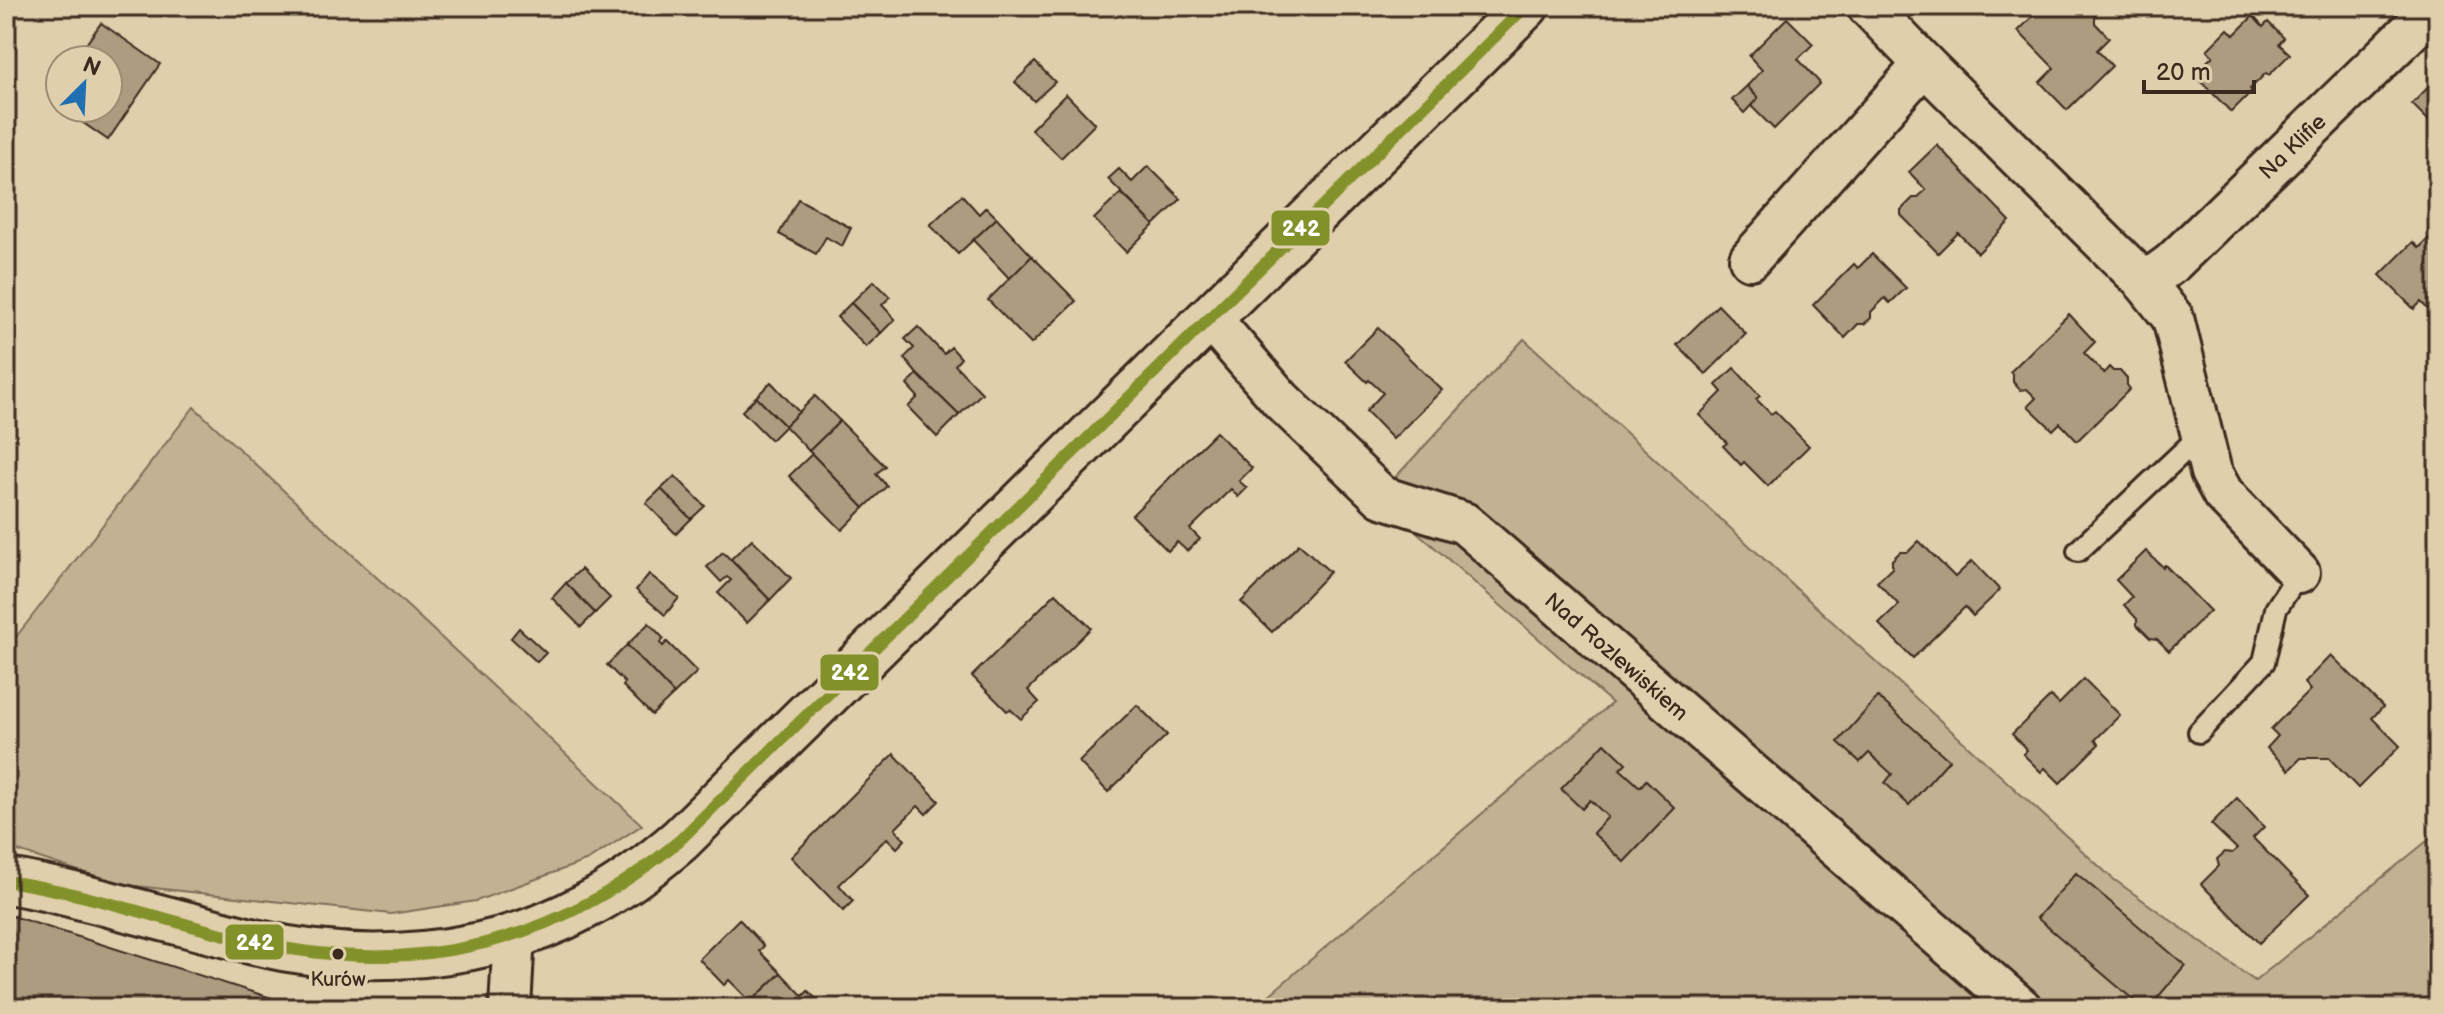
<svg xmlns="http://www.w3.org/2000/svg" width="2444" height="1014" font-family="'Balsamiq Sans',sans-serif">
  <style>
    .green { fill: #c2b192; stroke: #7e6e58; stroke-width: 2 }
    .building { fill: #ad9c80; stroke: #3b2a1e; stroke-width: 2 }
    .lines { fill: none; stroke-linecap: round; stroke-linejoin: round }
    .lane-casing { stroke: #3b2a1e; stroke-width: 26 }
    .street-casing { stroke: #3b2a1e; stroke-width: 46 }
    .secondary-casing { stroke: #3b2a1e; stroke-width: 50 }
    .lane { stroke: #e0cfac; stroke-width: 20 }
    .street { stroke: #e0cfac; stroke-width: 40 }
    .secondary { stroke: #e0cfac; stroke-width: 44 }
    .bus-1-casing { stroke: #e0cfac; stroke-width: 18 }
    .bus-1 { stroke: #83912b; stroke-width: 12 }
    .bus-dot { fill: #3b2a1e; stroke: #e0cfac; stroke-width: 3 }
    .labels { text-anchor: middle; stroke-width: 7; stroke-linejoin: round; paint-order: stroke }
    .bus-label { font-size: 20px; fill: #3b2a1e; stroke: #e0cfac }
    .street-label { font-size: 22px; fill: #3b2a1e; stroke: #e0cfac }
    .line-badge { stroke: #e0cfac; stroke-width: 3 }
    .badge-label { font-size: 22px; text-anchor: middle; font-weight: bold; fill: #fff }
  </style>
  <rect width="100%" height="100%" fill="#e0cfac"/>
  <filter id="ink" filterUnits="userSpaceOnUse"><feTurbulence type="fractalNoise" baseFrequency=".0125" numOctaves="2"/><feDisplacementMap in="SourceGraphic" scale="16" xChannelSelector="R" yChannelSelector="G"/><feConvolveMatrix kernelMatrix="1 2 1 2 8 2 1 2 1" color-interpolation-filters="sRGB"/></filter>
  <g filter="url(#ink)">
    <g class="green">
      <polygon points="1524,339 2112,878 2255,981 2438,832 2438,1008 1254,1008 1612,703 1377,497"/>
      <polygon points="194,407 642,825 588,860 476,901 391,914 118,884 6,847 6,650"/>
    </g>
    <g class="building">
      <polygon points="2039,6 2086,6 2095,15 2095,23 2109,38 2097,50 2112,66 2067,110 2040,82 2054,68 2018,31 2034,15 2034,11"/>
      <polygon points="2253,16 2263,27 2268,22 2284,38 2279,44 2290,54 2269,75 2266,73 2250,89 2252,91 2231,112 2194,74 2213,56 2207,50 2228,29 2234,35"/>
      <polygon points="1787,18 1813,44 1798,59 1820,83 1774,129 1751,106 1758,98 1747,86 1762,70 1749,56"/>
      <polygon points="101,23 160,64 108,140 66,111 68,108 108,108 108,60 75,60"/>
      <polygon points="1035,62 1055,82 1034,101 1015,82"/>
      <polygon points="2438,77 2438,130 2412,104"/>
      <polygon points="1747,86 1758,98 1744,113 1732,100"/>
      <polygon points="1066,94 1095,124 1061,158 1031,129"/>
      <polygon points="1937,145 2010,221 1978,253 1958,233 1938,253 1901,215 1901,210 1913,198 1917,198 1926,190 1909,172"/>
      <polygon points="1148,166 1181,199 1154,225 1108,179 1119,169 1132,182"/>
      <polygon points="1121,193 1154,225 1126,252 1094,219"/>
      <polygon points="962,195 979,214 986,207 997,218 958,254 930,225"/>
      <polygon points="798,199 851,228 842,246 826,237 816,254 779,234"/>
      <polygon points="997,218 1032,256 1010,279 973,240"/>
      <polygon points="2438,229 2438,320 2421,302 2414,309 2380,275 2413,242 2419,248"/>
      <polygon points="1872,254 1906,288 1890,303 1885,298 1871,312 1871,318 1864,324 1858,324 1845,338 1813,305 1854,264 1858,268"/>
      <polygon points="1032,256 1076,301 1031,344 988,300"/>
      <polygon points="874,281 890,297 882,305 895,319 881,333 851,303"/>
      <polygon points="851,303 881,333 866,347 837,317"/>
      <polygon points="1718,305 1746,334 1706,374 1677,345"/>
      <polygon points="2069,314 2095,342 2084,353 2104,373 2109,367 2113,371 2120,371 2127,379 2127,385 2130,389 2077,441 2060,423 2053,430 2028,406 2036,398 2027,389 2020,390 2013,382 2013,375 2010,372"/>
      <polygon points="918,327 944,354 951,347 961,358 955,365 982,393 959,415 917,374 904,358 914,348 905,339"/>
      <polygon points="1378,328 1442,390 1393,439 1366,411 1383,393 1369,380 1367,382 1345,361"/>
      <polygon points="1734,368 1760,396 1756,399 1771,414 1775,411 1809,446 1768,486 1744,462 1741,465 1723,446 1727,443 1699,415 1722,392 1716,385"/>
      <polygon points="917,374 959,415 937,437 908,407 918,397 907,385"/>
      <polygon points="771,382 799,412 785,426 756,397"/>
      <polygon points="815,396 840,421 809,451 785,426"/>
      <polygon points="756,397 785,426 771,440 742,411"/>
      <polygon points="840,421 885,466 876,474 887,486 864,508 809,451"/>
      <polygon points="1216,432 1252,468 1239,481 1247,488 1238,497 1231,489 1190,529 1200,539 1187,551 1177,542 1168,551 1132,515"/>
      <polygon points="812,454 864,508 842,530 789,476"/>
      <polygon points="675,476 705,506 691,519 661,489"/>
      <polygon points="661,489 691,519 676,534 646,503"/>
      <polygon points="752,539 791,578 770,600 731,559"/>
      <polygon points="1919,541 1955,577 1972,561 2000,590 1973,616 1965,607 1913,658 1879,624 1899,605 1877,582 1892,568 1892,560 1900,552 1908,552"/>
      <polygon points="1299,544 1330,572 1272,632 1241,602"/>
      <polygon points="2146,551 2163,567 2165,565 2210,611 2169,651 2157,639 2150,638 2137,625 2137,619 2124,605 2132,597 2116,580"/>
      <polygon points="723,552 770,600 747,623 718,593 731,580 727,577 721,582 707,567"/>
      <polygon points="581,569 610,598 595,613 566,583"/>
      <polygon points="649,574 679,598 665,615 636,590"/>
      <polygon points="566,583 595,613 581,627 552,598"/>
      <polygon points="1056,593 1091,628 1028,690 1039,702 1021,719 1010,709 1007,711 972,676"/>
      <polygon points="649,623 664,639 660,643 663,646 667,642 697,672 674,694 627,645"/>
      <polygon points="519,628 546,653 537,662 511,638"/>
      <polygon points="627,645 674,694 652,715 623,686 625,683 607,665"/>
      <polygon points="2331,655 2383,707 2372,718 2400,746 2358,788 2329,758 2301,758 2289,770 2267,748 2278,736 2271,729 2310,690 2304,683"/>
      <polygon points="2084,679 2120,715 2095,740 2099,744 2060,783 2045,768 2041,772 2023,754 2027,750 2012,734 2051,696 2059,704"/>
      <polygon points="1878,697 1949,760 1909,805 1885,783 1892,774 1869,753 1860,762 1838,742"/>
      <polygon points="1137,705 1167,735 1108,792 1079,762"/>
      <polygon points="1605,743 1626,763 1620,769 1640,787 1646,780 1675,808 1624,862 1593,833 1608,817 1590,800 1582,809 1561,789"/>
      <polygon points="894,754 939,801 926,814 918,806 895,829 905,840 897,848 887,838 839,885 853,901 843,911 791,857"/>
      <polygon points="2237,798 2264,827 2253,838 2309,895 2259,943 2201,884 2219,866 2217,859 2225,852 2232,853 2237,849 2211,824"/>
      <polygon points="2076,873 2185,965 2149,1008 2143,1008 2037,918"/>
      <polygon points="6,914 303,1008 6,1008"/>
      <polygon points="739,919 764,946 759,951 781,973 751,1002 729,980 724,985 699,959"/>
      <polygon points="781,973 803,996 808,991 825,1008 757,1008 751,1002"/>
    </g>
    <g class="lines">
      <g class="lane-casing">
        <g id="lane">
          <polyline points="2078,551 2202,434"/>
          <polyline points="2199,732 2264,662 2276,609 2299,573"/>
        </g>
      </g>
      <g class="street-casing">
        <g id="street">
          <polyline points="1868,6 1924,64 2145,283 2172,263 2436,6"/>
          <polyline points="1750,259 1924,64"/>
          <polyline points="2145,283 2173,318 2211,472 2223,494 2299,573"/>
          <polyline points="1211,319 1281,400 1382,497 1464,523 2021,1008"/>
          <polyline points="510,1008 514,935"/>
        </g>
      </g>
      <g class="secondary-casing">
        <path id="secondary" d="M6 881C38 885 69 894 101 902 152 915 203 929 254 942 363 968 487 960 586 906 621 888 651 865 680 840L1526 6"/>
      </g>
      <use href="#lane" class="lane"/>
      <use href="#street" class="street"/>
      <use href="#secondary" class="secondary"/>
      <g class="bus-1-casing">
        <path id="bus-1" d="M6 881C90 893 171 923 254 942 414 978 555 946 680 840L1526 6"/>
      </g>
      <use href="#bus-1" class="bus-1"/>
    </g>
  </g>
  <circle class="bus-dot" cx="338" cy="954" r="7"/>
  <g class="labels">
    <g class="bus-label">
      <text x="338" y="986">Kurów</text>
    </g>
    <g class="street-label">
      <text transform="translate(2292 146) rotate(-44)" y="8">Na Klifie</text>
      <text transform="translate(1617 656) rotate(41)" y="8">Nad Rozlewiskiem</text>
    </g>
  </g>
  <g class="line-badge">
    <rect x="1270" y="209" width="61" height="38" rx="8" fill="#83912b"/>
    <rect x="819" y="653" width="61" height="39" rx="8" fill="#83912b"/>
    <rect x="224" y="923" width="61" height="38" rx="8" fill="#83912b"/>
  </g>
  <g class="badge-label">
    <text x="1301" y="236">242</text>
    <text x="850" y="680">242</text>
    <text x="255" y="950">242</text>
  </g>
  <rect width="2444" height="1014" fill="none" stroke="#e0cfac" stroke-width="32"/>
  <rect x="16" y="16" width="2412" height="982" fill="none" stroke="#3b2a1e" stroke-width="3" filter="url(#ink)"/>
  <g transform="translate(84 84) rotate(24)"><circle r="38" fill="#e0cfac" stroke="#9e8d73" stroke-width="2"/>
  <path d="M0-6L14 30L0 20L-14 30Z" fill="#1f6fb2"/>
  <text y="-12" font-size="22" font-weight="bold" text-anchor="middle" fill="#3b2a1e">N</text>
  </g>
  <path d="M2144 80v12h110v-12" fill="none" stroke="#3b2a1e" stroke-width="4"/>
  <text x="2156" y="80" font-size="24" fill="#3b2a1e" stroke="#e0cfac" stroke-width="6" paint-order="stroke">20 m</text>
</svg>
